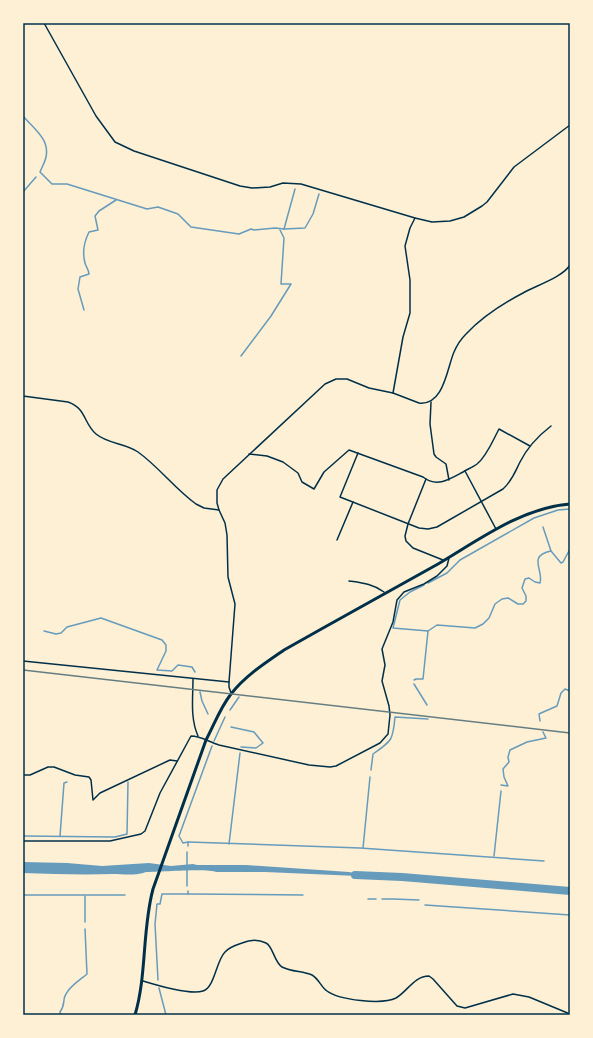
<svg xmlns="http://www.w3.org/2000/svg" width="593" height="1038" font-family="'Noto Sans',sans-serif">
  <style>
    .water { fill: #669bbc }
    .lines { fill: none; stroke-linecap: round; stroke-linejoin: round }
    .stream { stroke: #669bbc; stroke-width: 1.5 }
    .river { stroke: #669bbc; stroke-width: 8 }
    .minor { stroke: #003049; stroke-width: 1.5 }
    .trunk { stroke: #003049; stroke-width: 3 }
    .rail { stroke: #657d81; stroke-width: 1.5 }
    .neatline { fill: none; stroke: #003049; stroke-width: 1.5 }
  </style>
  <rect width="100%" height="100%" fill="#fdf0d5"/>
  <path class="water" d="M23 862 67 863 102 866 149 863 171 866 193 864 197 865H246L349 872 366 875 358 876 265 872H216C209 868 158 872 146 872 136 876 123 874 112 874 83 875 53 874 23 873Z"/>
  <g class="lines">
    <g class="stream">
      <path d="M23 116C33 128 50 139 46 157 45 162 42 167 40 172L52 184H67L147 209 158 207 178 214 191 227 239 234 251 229 254 230 275 228 284 229 305 228 313 214 319 194"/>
      <polyline points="23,192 36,177"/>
      <polyline points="284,229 295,189"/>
      <path d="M84 310 78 289 80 277 89 274C89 270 86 267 85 263 82 252 84 242 89 232L98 230 95 216 99 211 116 200"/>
      <polyline points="241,356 271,316 291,284 281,284 284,238 280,230"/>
      <polyline points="543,527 551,551"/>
      <polyline points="428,583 447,573 460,560 534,518 558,510 570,509"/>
      <polyline points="44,631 56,634 61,633 67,627 101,618 162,640 166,645 166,651 157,670 172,671 178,665 192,667 195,672"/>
      <path d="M428 631 437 625 475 628 483 624 489 618 495 604 502 599 508 598 518 604H523L526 601V596L522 588 525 579 529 578 535 582 540 583C544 570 527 556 551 551L561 563 563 562 570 549"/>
      <polyline points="414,680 416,679 423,679 428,631 393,628 400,600 410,592 424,585"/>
      <polyline points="414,684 427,705"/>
      <polyline points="200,692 202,701 208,714"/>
      <polyline points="230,710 239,697"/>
      <polyline points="540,721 539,714 541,713 557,706 561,693 565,689 570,691"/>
      <polyline points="231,727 254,732 263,743 256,748 241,747"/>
      <polyline points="214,741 225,717"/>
      <path d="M371 770 373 754C392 741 393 740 395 717L428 719"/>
      <polyline points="501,785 508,786 504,777 503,769 509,762 508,757 510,750 527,742 546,738 543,732"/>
      <polyline points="23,836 115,837 127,834 128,782"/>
      <polyline points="60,836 64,783 67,782"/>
      <polyline points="188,842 360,848 544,861"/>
      <polyline points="229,844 240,753"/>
      <polyline points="188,846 188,842 183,843 179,836 212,746"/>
      <polyline points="363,848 370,777"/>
      <polyline points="494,856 501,791"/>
      <polyline points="187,866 187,852"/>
      <polyline points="187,870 187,886"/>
      <polyline points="188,894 303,895"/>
      <polyline points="23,895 125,895"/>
      <polyline points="85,896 85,922"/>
      <polyline points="368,899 376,899"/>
      <polyline points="382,899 393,899 419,900"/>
      <polyline points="425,905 570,915"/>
      <polyline points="158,980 155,924 157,904 160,904 162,894 188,894 188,891"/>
      <polyline points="159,988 166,1015"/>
      <path d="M61 1015 60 1012C66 1004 62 1000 66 994 70 986 80 980 87 974L85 929"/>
    </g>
    <polyline class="river" points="355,875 402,877 570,891"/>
    <g class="minor">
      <polyline points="44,23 96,116 115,142 134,151 240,186 252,188 270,187 283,183 301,184 415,218 432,222 450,221 464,217 482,206 487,202 514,167 570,125"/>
      <polyline points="393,393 403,337 410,313 410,280 405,246 410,228 415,218"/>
      <path d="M23 396 68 402C86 408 84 424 96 434 108 444 125 443 138 452 159 467 175 489 196 504L204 508 219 510"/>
      <polyline points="431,402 430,424 434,454 436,457 446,464 449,480"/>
      <path d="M358 453 340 497 419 528 428 529 437 527 503 489C512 481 515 472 520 462 527 448 538 436 551 426"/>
      <path d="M249 454 267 456 283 462 298 473 302 482 314 489 324 472 349 450 423 477C437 488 450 479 463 472 468 469 473 467 477 464 487 456 493 440 499 429L530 446"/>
      <polyline points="465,471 496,529"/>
      <polyline points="426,479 408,524 405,536 406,541 413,548 443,560"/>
      <polyline points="337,540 353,502"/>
      <path d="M349 581C363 583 373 584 384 592"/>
      <polyline points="23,661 229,682"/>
      <path d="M193 679C193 698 190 718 198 736"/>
      <path d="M231 693 229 687V682L235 604 228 577 227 535 225 523 219 510 217 503V490L223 479 325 384 336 379H347L369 388 393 393 419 403C444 406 447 368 454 352 457 345 461 339 466 334 482 317 502 304 523 293 535 286 563 277 570 265"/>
      <polyline points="23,775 30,775 48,767 54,767 75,775 89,777 91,780 93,800 100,793 170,760 177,761"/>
      <path d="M23 841H110L141 834 145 831 160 793 191 736C201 736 209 742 219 745L309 765 330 767 336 766 380 743 388 734 390 715 389 706 382 681 385 665 382 649 393 622 397 600 404 592 424 584 437 576 447 566 449 558"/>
      <path d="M143 981C156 985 191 995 203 991 215 987 216 961 225 952 229 947 236 945 242 943 249 940 258 939 266 943 273 946 274 962 282 967 292 972 303 971 312 975 319 979 321 987 327 991 339 1000 382 1005 396 998 408 991 414 976 429 976L433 979 457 1006 465 1008 513 994 529 997 570 1014"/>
    </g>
    <path class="trunk" d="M135 1015C147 974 142 930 153 889L206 740C214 725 220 708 231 694 245 676 265 663 284 650 335 621 386 593 438 564 479 540 521 508 570 504"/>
    <polyline class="rail" points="23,670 570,733"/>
  </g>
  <rect width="593" height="1038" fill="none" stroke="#fdf0d5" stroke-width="48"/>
  <rect x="24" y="24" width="545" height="990" class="neatline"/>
</svg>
